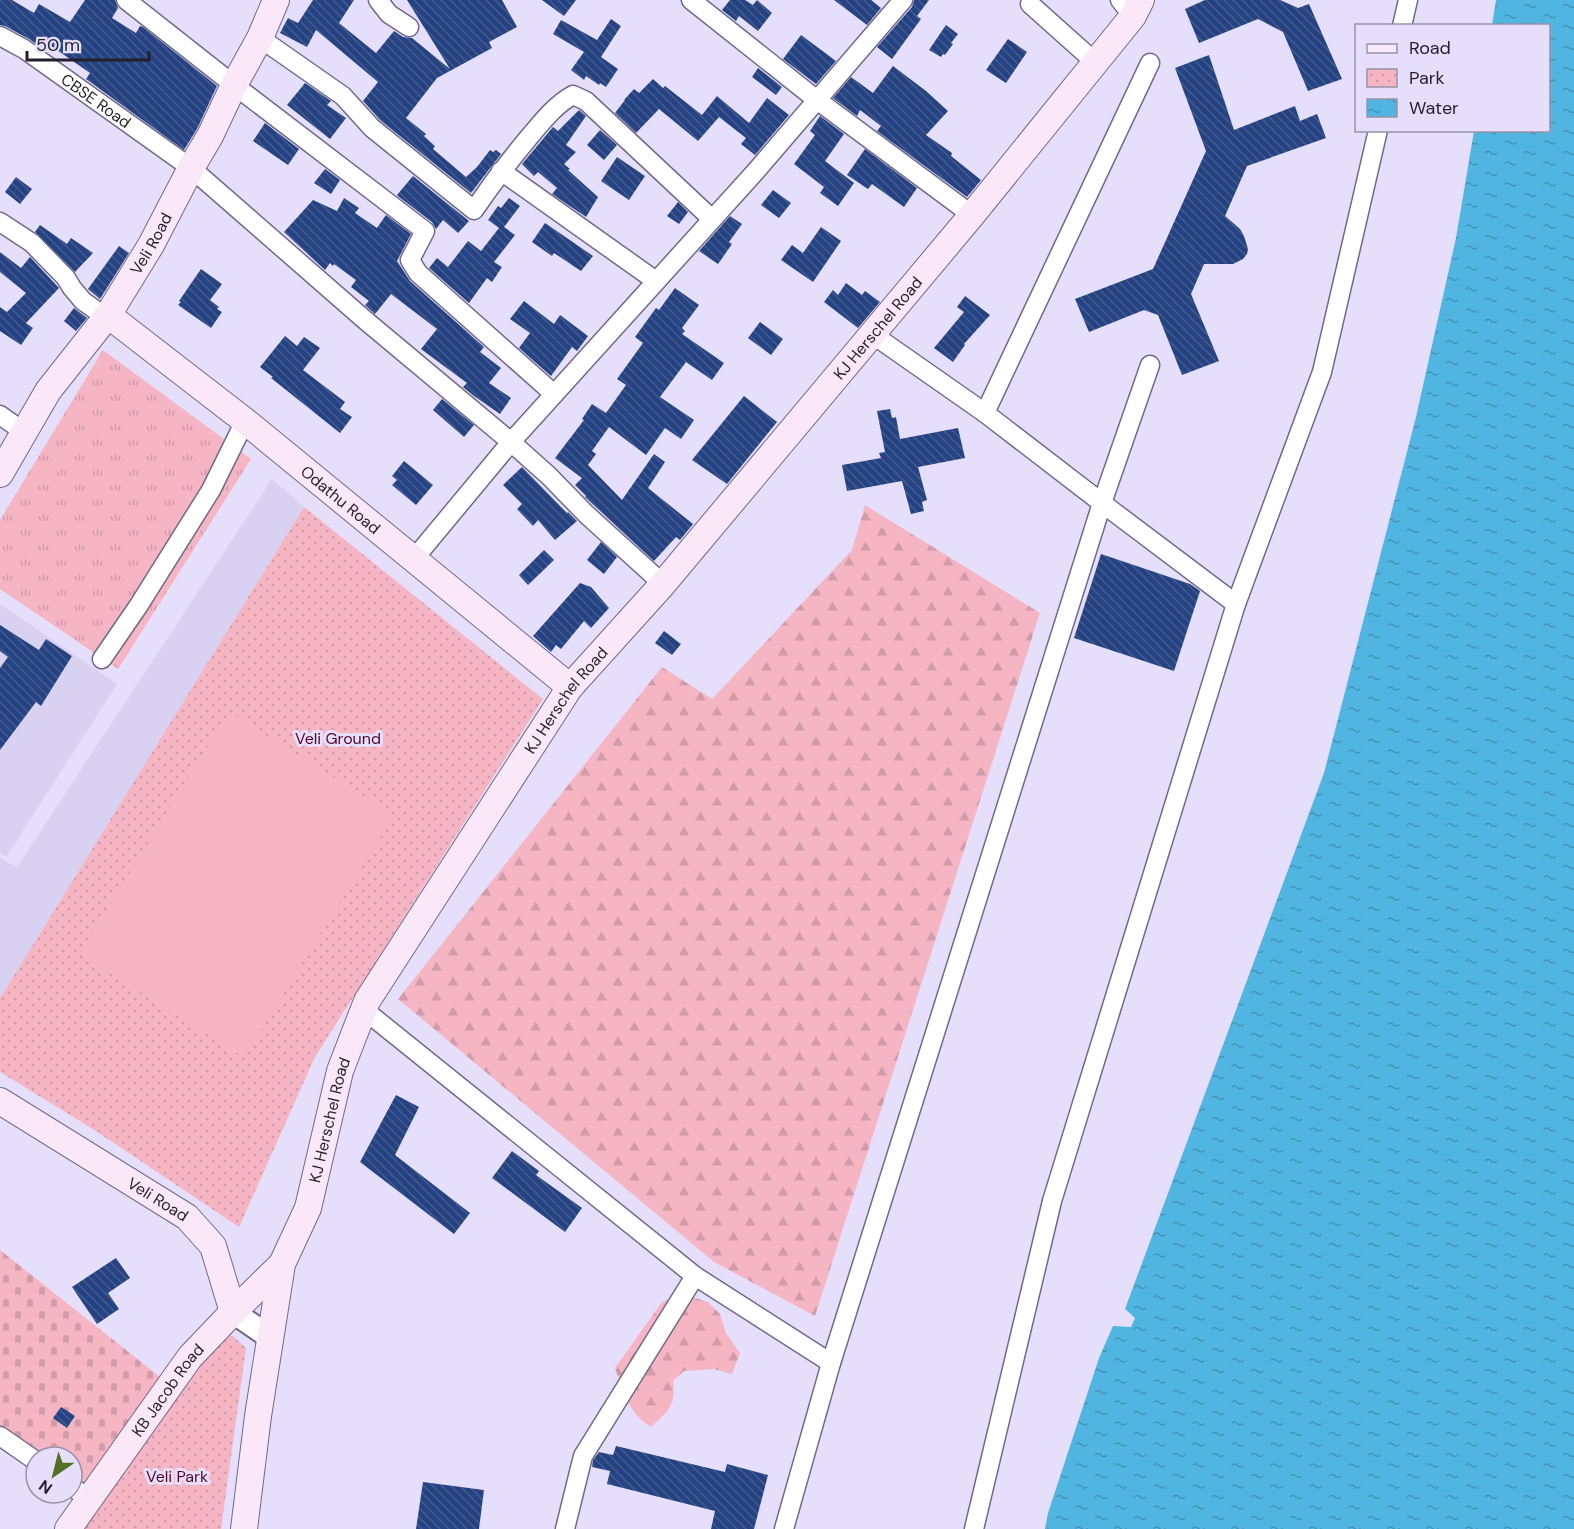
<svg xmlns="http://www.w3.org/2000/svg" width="1574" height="1529" font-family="'DM Sans',sans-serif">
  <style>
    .built { fill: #d8d1f2 }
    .grass { fill: url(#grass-tufts) }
    .forest { fill: url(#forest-firs) }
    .cemetery { fill: url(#cemetery-stones) }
    .park { fill: url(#park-dots) }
    .pitch { fill: #f5b5c3 }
    .water { fill: url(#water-ripples) }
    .building { fill: url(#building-back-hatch) }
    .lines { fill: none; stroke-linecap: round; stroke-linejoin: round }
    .minor-casing { stroke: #716988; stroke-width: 21 }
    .tertiary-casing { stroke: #716988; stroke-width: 26 }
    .secondary-casing { stroke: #716988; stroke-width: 28 }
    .minor { stroke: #fff; stroke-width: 18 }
    .tertiary { stroke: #fff; stroke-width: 22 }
    .secondary { stroke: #fae8f8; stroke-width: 26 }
    .labels { text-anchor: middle; stroke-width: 6; stroke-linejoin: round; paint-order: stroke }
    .street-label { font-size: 16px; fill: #231f2c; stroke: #e6dffc }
    .park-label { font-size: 16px; fill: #570526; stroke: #e6dffc }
  </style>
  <defs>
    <pattern id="grass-tufts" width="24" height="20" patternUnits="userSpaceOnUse" patternTransform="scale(1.5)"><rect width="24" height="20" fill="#f5b5c3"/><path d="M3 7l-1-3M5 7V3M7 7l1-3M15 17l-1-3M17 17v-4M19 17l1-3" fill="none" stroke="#d29ba8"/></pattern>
    <pattern id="forest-firs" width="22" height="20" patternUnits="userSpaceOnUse" patternTransform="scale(1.5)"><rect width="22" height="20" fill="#f5b5c3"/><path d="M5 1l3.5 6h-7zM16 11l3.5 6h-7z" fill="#d29ba8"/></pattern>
    <pattern id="cemetery-stones" width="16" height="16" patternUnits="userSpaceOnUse" patternTransform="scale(1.5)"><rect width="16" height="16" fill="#f5b5c3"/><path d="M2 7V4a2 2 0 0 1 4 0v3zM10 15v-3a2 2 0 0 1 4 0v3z" fill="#d29ba8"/></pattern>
    <pattern id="park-dots" width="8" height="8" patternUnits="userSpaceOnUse" patternTransform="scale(1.5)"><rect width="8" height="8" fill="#f5b5c3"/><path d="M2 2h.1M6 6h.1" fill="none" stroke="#d29ba8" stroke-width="1.8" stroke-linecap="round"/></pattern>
    <pattern id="water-ripples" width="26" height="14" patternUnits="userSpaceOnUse" patternTransform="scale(1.5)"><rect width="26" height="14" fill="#50b5e1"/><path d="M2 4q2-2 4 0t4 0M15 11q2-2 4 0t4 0" fill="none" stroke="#4293b7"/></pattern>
    <pattern id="building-back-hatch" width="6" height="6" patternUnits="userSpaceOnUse" patternTransform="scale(1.5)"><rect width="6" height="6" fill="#254382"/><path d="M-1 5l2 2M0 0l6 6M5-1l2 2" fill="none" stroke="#435b8e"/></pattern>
  </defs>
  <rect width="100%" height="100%" fill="#e6dffc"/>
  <g class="built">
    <polygon points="272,479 304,507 0,998 0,858 17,867"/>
    <polygon points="0,604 117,684 6,857 0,853"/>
  </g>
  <polygon class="grass" points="103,350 251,459 118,669 0,589 0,520"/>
  <g class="forest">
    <polygon points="865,505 1040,613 815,1316 714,1262 398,999 662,667 712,699 852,550"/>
    <path d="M683 1294 708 1302 720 1314 726 1333 740 1353 732 1374 714 1369 684 1371 673 1381C676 1406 668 1411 651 1427 629 1414 623 1391 615 1368L662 1302Z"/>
  </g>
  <polygon class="cemetery" points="0,1250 160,1377 87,1484 72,1474 72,1457 46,1457 0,1426"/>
  <g class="park">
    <polygon points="304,507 543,699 315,1057 239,1227 96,1131 0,1072 0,998"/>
    <polygon points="221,1336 233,1336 246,1348 221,1529 74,1529"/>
  </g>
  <polygon class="pitch" points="229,712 394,815 244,1057 79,954"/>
  <polygon class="water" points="1496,0 1574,0 1574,1529 1045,1529 1048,1513 1099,1358 1113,1326 1131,1327 1135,1318 1125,1309 1324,773 1416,417 1456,238 1474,131 1548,130 1548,26 1492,25"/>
  <g class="building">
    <polygon points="0,0 12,0 34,13 39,4 70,22 85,0 115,0 118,8 112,18 136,33 140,26 143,27 217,86 197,129 184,150 86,79 90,73 44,41 40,47 29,39 5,26 0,25"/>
    <polygon points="313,0 354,0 339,23 376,53 394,31 403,37 412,38 450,69 407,0 502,0 517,27 489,42 492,48 437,78 406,118 426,134 424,136 435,146 433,149 466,177 477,167 490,150 493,152 496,150 501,154 471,193 380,120 363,101 378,82 316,30 307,47 280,33 288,18 298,23"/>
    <polygon points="542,0 576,0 564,16"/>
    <polygon points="730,0 745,0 753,5 757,0 772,13 758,31 739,16 736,21 722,10"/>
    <polygon points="834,0 871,0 881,8 867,25"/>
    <polygon points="914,0 929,0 917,16 921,19 892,59 877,47 912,7"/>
    <polygon points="1205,0 1280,0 1298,8 1309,4 1342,79 1308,91 1283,32 1258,19 1199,43 1185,9"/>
    <polygon points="611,19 621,26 601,57 618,69 606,87 600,83 599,85 586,76 584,80 571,70 584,52 553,34 561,20 597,40"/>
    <polygon points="946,25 958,34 951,43 953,44 945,55 943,54 941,57 929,50"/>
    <polygon points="801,35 836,61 816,84 783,59"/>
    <polygon points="1008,39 1027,52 1006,83 986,70"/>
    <polygon points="1209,55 1234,130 1295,106 1300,121 1317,114 1326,138 1247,166 1225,216 1240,229 1244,236 1248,249 1247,254 1243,259 1233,264 1204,264 1191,294 1219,361 1182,375 1158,315 1144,310 1089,332 1075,299 1153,269 1206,151 1175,68"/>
    <polygon points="893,66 926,91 948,111 926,135 952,153 951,156 981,180 967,197 877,131 881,126 860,110 857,116 833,98 851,77 873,93"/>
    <polygon points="758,68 782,87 776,95 752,77"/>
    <polygon points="653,79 663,88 665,86 702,115 717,96 749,123 767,98 789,115 755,155 741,144 746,138 719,117 698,141 659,109 636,133 615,113 625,100 624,100 634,89 639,93"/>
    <polygon points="305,83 331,101 327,105 346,118 330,139 287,105"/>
    <polygon points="579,110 586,116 566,145 576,152 564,164 570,169 568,170 598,197 586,217 552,194 557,188 538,172 534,176 522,164 553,127 558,131"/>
    <polygon points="820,116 844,134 825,161 854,183 838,206 820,193 824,187 794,164 815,135 810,131"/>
    <polygon points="265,123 299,149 288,165 253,141"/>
    <polygon points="600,130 617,145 604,160 587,145"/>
    <polygon points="865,149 917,188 904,207 872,184 868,189 847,175"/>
    <polygon points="617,157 645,176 629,200 601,181"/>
    <polygon points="325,169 340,180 331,194 314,183"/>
    <polygon points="413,176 469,221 458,233 443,220 436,229 432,222 399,197 397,195"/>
    <polygon points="16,177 32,189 20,204 5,192"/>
    <polygon points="773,190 791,203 779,218 761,205"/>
    <polygon points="344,198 359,208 355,213 377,228 386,215 411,234 397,261 410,281 484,347 480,352 501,368 489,383 511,398 500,414 474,396 463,387 467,383 421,349 437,329 391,294 375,314 365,305 369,301 351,287 356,280 334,264 333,266 330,263 325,270 284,232 313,200 337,211"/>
    <polygon points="509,198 520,206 504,227 515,235 494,262 502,267 492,282 487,278 469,303 429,268 437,258 448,267 468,241 481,251 499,228 488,220 498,206 501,208"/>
    <polygon points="678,202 688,212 679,224 667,216"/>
    <polygon points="730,216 742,224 729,242 732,244 718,264 699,251"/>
    <polygon points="545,223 593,256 581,271 554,253 552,256 532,242"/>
    <polygon points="40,225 67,244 71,238 93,253 75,272 35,232"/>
    <polygon points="821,227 841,241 813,282 781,260 792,245 803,253"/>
    <polygon points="119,246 129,253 100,299 88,289"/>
    <polygon points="0,252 21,268 30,257 59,288 26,323 33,328 21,345 0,331 0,307 7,312 26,293 0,272"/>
    <polygon points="201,269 222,284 210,300 219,307 217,309 222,312 211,328 178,305 181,302 179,301"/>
    <polygon points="846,283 862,295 865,291 880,302 858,328 824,302 833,290 838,295"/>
    <polygon points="675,288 699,305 682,328 685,331 682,334 724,363 712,380 686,362 660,397 694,420 681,439 665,428 646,455 609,427 592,451 596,454 588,465 622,500 654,454 665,462 648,488 693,524 680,540 676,537 654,561 585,497 586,496 575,485 582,478 555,458 584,420 582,419 592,404 606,413 626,385 617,379 643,343 635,337 656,308 659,310"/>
    <polygon points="965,296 990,315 964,344 965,345 953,362 934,348 964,312 957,307"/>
    <polygon points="524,301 554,324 560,315 588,336 577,351 572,347 551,376 519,348 530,333 510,319"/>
    <polygon points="74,308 87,318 76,331 64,321"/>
    <polygon points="760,322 783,339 771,355 748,338"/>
    <polygon points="285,336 297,346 304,337 320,348 303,370 345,402 340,409 352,417 340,433 271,378 273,377 260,367"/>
    <polygon points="744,396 777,422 727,484 692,460"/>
    <polygon points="442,399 474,425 464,437 433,410"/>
    <polygon points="890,409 892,418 896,417 900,439 958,428 965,458 918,467 927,500 922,502 924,511 911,514 902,481 847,491 842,465 881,458 879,453 885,452 877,411"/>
    <polygon points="404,461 433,485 416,505 392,485 397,480 392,476"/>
    <polygon points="522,467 567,513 568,512 577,521 555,540 538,520 533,526 517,509 522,504 503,485"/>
    <polygon points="601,542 617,557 604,574 587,560"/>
    <polygon points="544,550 554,560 528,585 519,575"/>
    <polygon points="1101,554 1190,584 1200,591 1174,671 1074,638"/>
    <polygon points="580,583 591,587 609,608 591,628 584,621 561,649 556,645 551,652 533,636"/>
    <polygon points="0,625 39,650 46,639 72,656 41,706 36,702 0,750 0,668 8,657 0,651"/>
    <polygon points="664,631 681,644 672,655 655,643"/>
    <polygon points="396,1095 419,1107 395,1155 470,1213 454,1234 360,1162"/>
    <polygon points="512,1151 539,1171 536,1175 582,1208 565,1232 492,1178"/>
    <polygon points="116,1258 130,1278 108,1293 119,1309 97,1324 72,1287"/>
    <polygon points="61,1407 75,1416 67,1428 53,1418"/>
    <polygon points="616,1446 725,1472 727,1464 768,1475 754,1529 711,1529 715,1511 607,1484 610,1471 592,1467 593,1460 599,1452 613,1455"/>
    <polygon points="423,1482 484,1490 479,1529 416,1529"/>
  </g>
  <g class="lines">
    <g class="minor-casing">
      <g id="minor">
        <polyline points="126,0 234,85 425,231 410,260 418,273 554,394"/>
        <polyline points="378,0 389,14 409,27"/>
        <polyline points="691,0 817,100 972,215"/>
        <polyline points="1120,0 1133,16"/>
        <polyline points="1030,4 1096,63"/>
        <polyline points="1402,26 1408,0"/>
        <path id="s1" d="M0 36 24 49 191 168 365 320 511 442 549 476 586 514 663 584"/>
        <path d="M260 38 343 96 372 128 474 210C491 185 510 160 530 136 543 121 555 105 573 95L586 101 712 219"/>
        <polyline points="501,171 656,281"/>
        <polyline points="0,222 32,243 66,278 72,288 83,301 97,311 108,315"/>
        <polyline points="872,334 985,413 1102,503 1236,604"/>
        <polyline points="985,413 1150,63"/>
        <polyline points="0,415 24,432"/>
        <polyline points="413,560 511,442 756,171 903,0"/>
        <polyline points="102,659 139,605 211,490 245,421"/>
        <polyline points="363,1009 695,1276 831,1363"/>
        <polyline points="0,1436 36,1461"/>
        <polyline points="72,1487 90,1499"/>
        <polyline points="565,1529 583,1456 695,1276"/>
        <polyline points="784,1529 831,1363 1102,503 1150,365"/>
        <polyline points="974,1529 1052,1201 1236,604 1322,372 1378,130"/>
      </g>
    </g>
    <g class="tertiary-casing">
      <polyline id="tertiary" points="233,1312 271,1338"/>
    </g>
    <g class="secondary-casing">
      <g id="secondary">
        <path id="s2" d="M108 315 245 421 570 687"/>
        <path id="s3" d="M0 474 48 391 108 315 151 245 191 168 210 136 234 85 260 38 276 0"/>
        <path id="s4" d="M0 1101 187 1217 213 1246 233 1312"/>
        <path id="s5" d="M68 1529 190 1357 233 1312 282 1264"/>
        <path id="s6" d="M244 1529 258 1416 282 1264 308 1208 340 1071 367 1001 570 687 663 584 972 215 1133 16 1141 0"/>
      </g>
    </g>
    <use href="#minor" class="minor"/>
    <use href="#tertiary" class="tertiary"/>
    <use href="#secondary" class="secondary"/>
  </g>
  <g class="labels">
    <g class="street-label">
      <text dy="6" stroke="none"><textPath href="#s1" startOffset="116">CBSE Road</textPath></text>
      <text dy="6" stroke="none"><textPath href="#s3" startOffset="276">Veli Road</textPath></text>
      <text dy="6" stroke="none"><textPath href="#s6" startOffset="1392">KJ Herschel Road</textPath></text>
      <text dy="6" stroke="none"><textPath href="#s2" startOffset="297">Odathu Road</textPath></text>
      <text dy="6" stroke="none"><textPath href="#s6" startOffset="906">KJ Herschel Road</textPath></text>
      <text dy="6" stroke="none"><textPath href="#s6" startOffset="420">KJ Herschel Road</textPath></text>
      <text dy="6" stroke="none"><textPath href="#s4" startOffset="186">Veli Road</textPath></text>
      <text dy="6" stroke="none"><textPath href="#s5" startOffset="171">KB Jacob Road</textPath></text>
    </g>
    <g class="park-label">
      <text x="338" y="744">Veli Ground</text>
      <text x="177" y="1482">Veli Park</text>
    </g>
  </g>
  <rect x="1355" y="24" width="195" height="108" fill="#e6dffc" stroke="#9892a9" stroke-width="1.5"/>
  <rect x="1367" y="44" width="30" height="9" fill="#fae8f8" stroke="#9892a9" stroke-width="1.5"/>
  <text x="1409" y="54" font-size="18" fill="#231f2c">Road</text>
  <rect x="1367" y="69" width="30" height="18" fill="url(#park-dots)" stroke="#9892a9" stroke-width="1.5"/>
  <text x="1409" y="84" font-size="18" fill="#231f2c">Park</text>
  <rect x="1367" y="99" width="30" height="18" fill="url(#water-ripples)" stroke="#9892a9" stroke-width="1.5"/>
  <text x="1409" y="114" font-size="18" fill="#231f2c">Water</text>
  <g transform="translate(54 1475) rotate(215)"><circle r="28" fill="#e6dffc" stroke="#9892a9" stroke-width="1.5"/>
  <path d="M0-4.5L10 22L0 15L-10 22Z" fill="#527026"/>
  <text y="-9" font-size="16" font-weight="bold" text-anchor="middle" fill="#231f2c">N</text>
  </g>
  <path d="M27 51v9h122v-9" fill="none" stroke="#231f2c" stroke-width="3"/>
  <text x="36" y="51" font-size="18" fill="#231f2c" stroke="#e6dffc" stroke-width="4.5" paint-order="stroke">50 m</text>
</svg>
